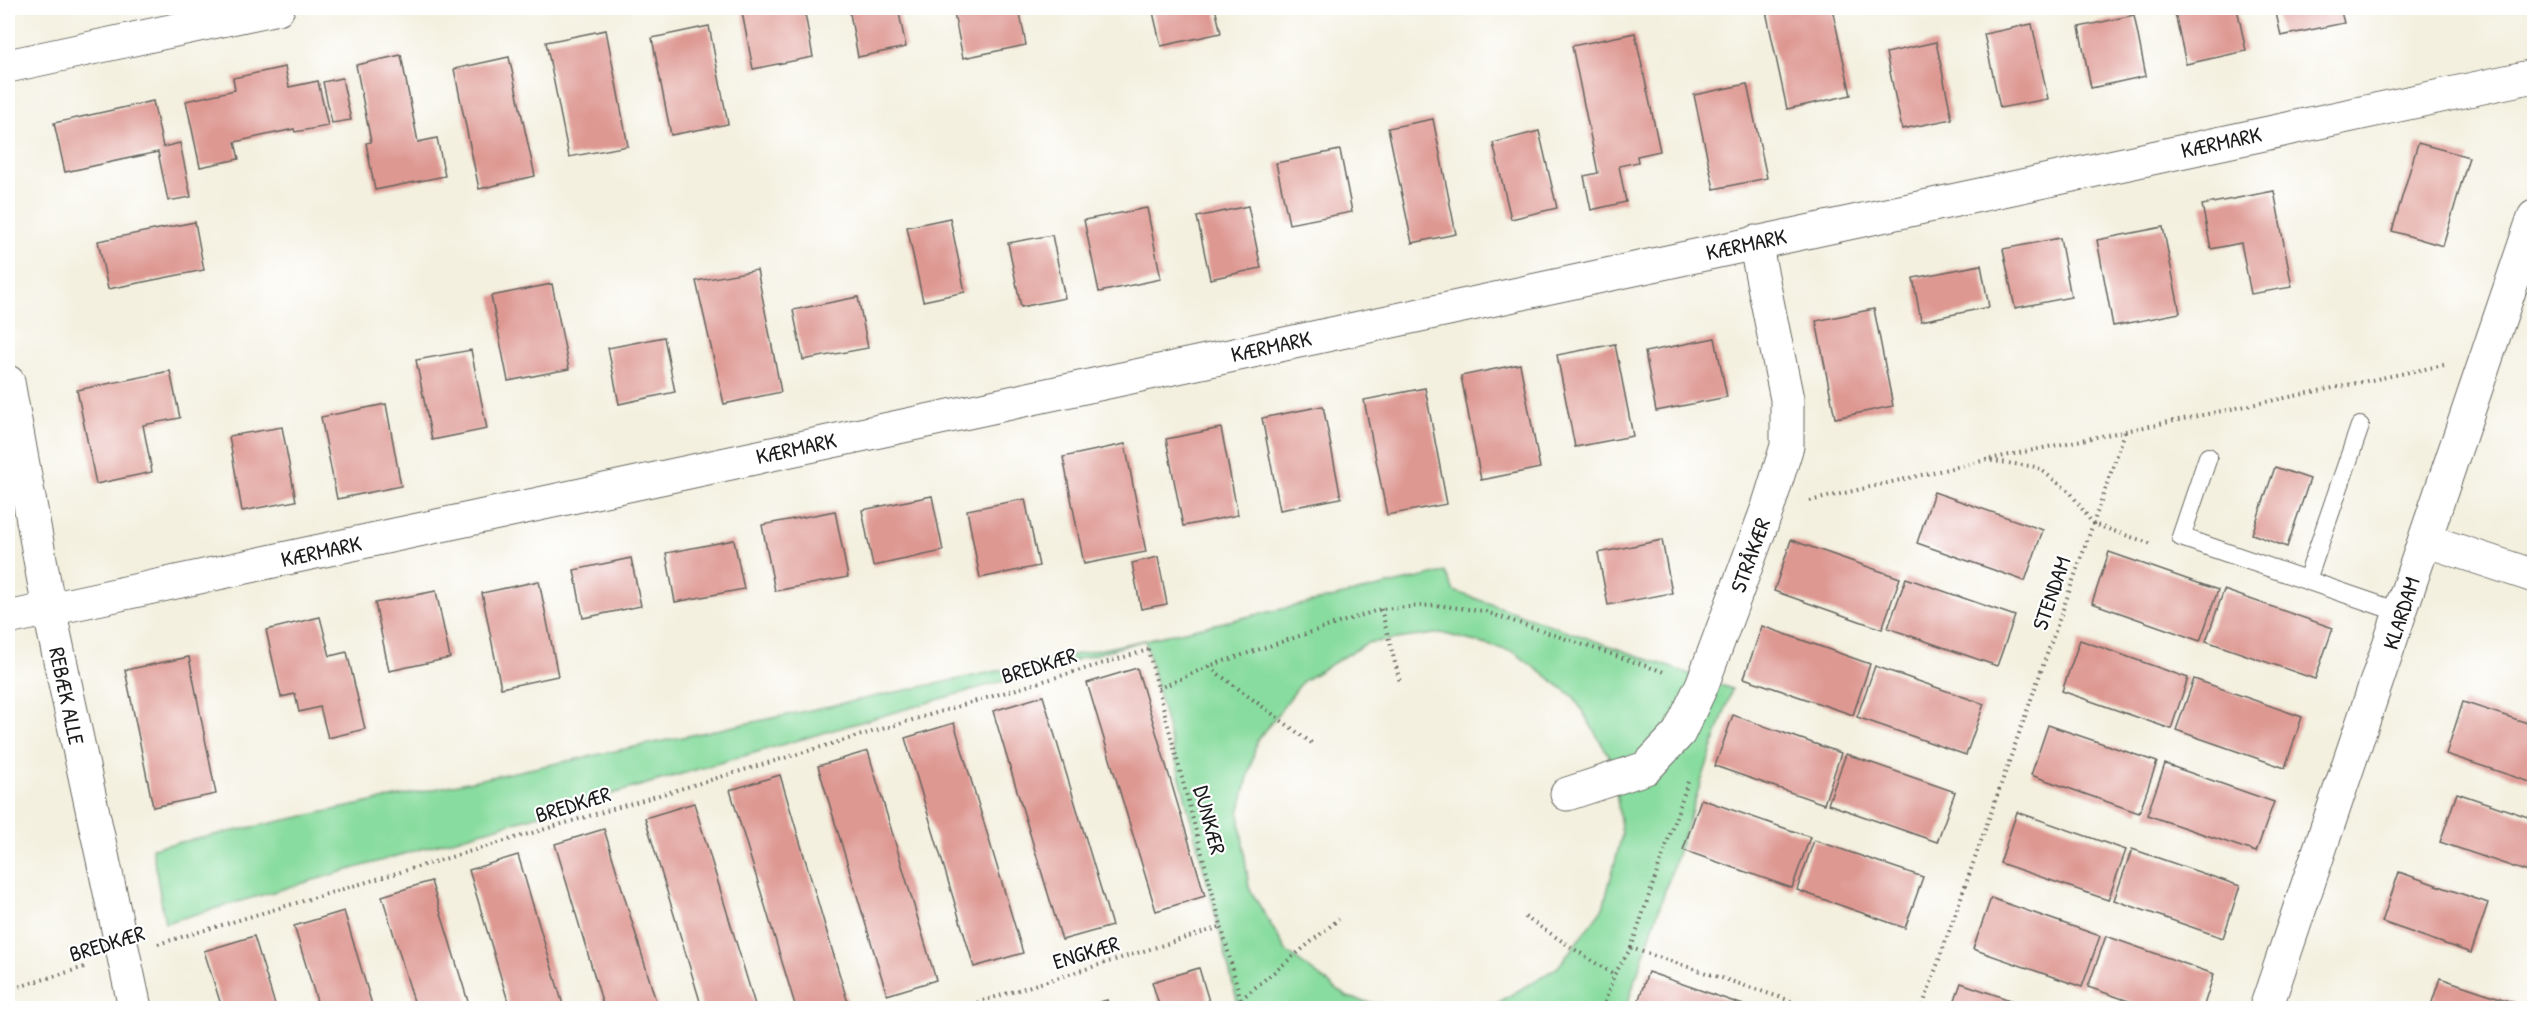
<svg xmlns="http://www.w3.org/2000/svg" width="2542" height="1016" font-family="'Patrick Hand',sans-serif">
  <style>
    .green { fill: #88dc9f; stroke: #527c5e; stroke-width: 1.5 }
    .building { fill: #de9892 }
    .lines { fill: none; stroke-linecap: round; stroke-linejoin: round }
    .lane-casing { stroke: #676660; stroke-width: 20 }
    .street-casing { stroke: #676660; stroke-width: 35 }
    .path { stroke: #676660; stroke-width: 4; stroke-dasharray: 1.5 4.5; stroke-linecap: butt }
    .lane { stroke: #fff; stroke-width: 18 }
    .street { stroke: #fff; stroke-width: 33 }
    .labels { text-anchor: middle; stroke-width: 4.5; stroke-linejoin: round; paint-order: stroke }
    .street-label { font-size: 22px; fill: #1c1c1c; stroke: #fff }
  </style>
  <rect width="100%" height="100%" fill="#fff"/>
  <filter id="ink" filterUnits="userSpaceOnUse"><feTurbulence type="fractalNoise" baseFrequency=".0167" numOctaves="2"/><feDisplacementMap in="SourceGraphic" scale="12" xChannelSelector="R" yChannelSelector="G"/><feConvolveMatrix kernelMatrix="1 2 1 2 8 2 1 2 1" color-interpolation-filters="sRGB"/></filter>
  <filter id="wash" filterUnits="userSpaceOnUse"><feTurbulence type="fractalNoise" baseFrequency=".008" numOctaves="4" result="noise"/><feDisplacementMap in="SourceGraphic" scale="24" xChannelSelector="R" yChannelSelector="G"/><feGaussianBlur stdDeviation="1.35" result="paint"/><feColorMatrix in="noise" values="0 0 0 0 0 0 0 0 0 0 0 0 0 0 0 0 0 1.4 0 .05"/><feComposite in="paint" operator="in"/></filter>
  <g filter="url(#wash)">
    <rect width="100%" height="100%" fill="#f3f0df"/>
    <polygon class="green" points="1445,572 1454,591 1732,689 1626,1008 1471,1008 1494,1005 1558,967 1603,908 1622,835 1612,761 1574,697 1514,652 1441,633 1367,643 1303,681 1257,741 1239,813 1249,888 1287,952 1347,997 1392,1008 1239,1008 1145,640 165,923 152,848 1145,640"/>
    <g id="blocks">
      <g class="building">
        <polygon points="765,8 804,8 813,57 753,69 742,12"/>
        <polygon points="849,8 898,8 906,47 858,57"/>
        <polygon points="953,8 1019,8 1026,45 963,58"/>
        <polygon points="1152,8 1215,8 1221,33 1161,46"/>
        <polygon points="1780,8 1832,8 1851,95 1787,109 1766,11"/>
        <polygon points="2174,8 2237,8 2246,51 2186,64"/>
        <polygon points="2275,8 2340,8 2344,23 2281,36"/>
        <polygon points="2134,15 2146,76 2091,88 2079,27"/>
        <polygon points="2032,24 2048,99 2000,108 1984,34"/>
        <polygon points="709,26 728,124 671,135 652,38"/>
        <polygon points="606,30 628,146 569,157 546,42"/>
        <polygon points="1635,33 1660,151 1637,156 1638,162 1619,166 1626,202 1591,210 1584,176 1598,173 1572,46"/>
        <polygon points="1936,42 1952,119 1902,129 1886,53"/>
        <polygon points="401,55 418,142 437,138 445,176 375,190 366,143 371,142 356,65"/>
        <polygon points="509,57 535,176 479,189 454,69"/>
        <polygon points="285,67 289,87 318,81 328,126 295,132 294,129 235,142 239,159 200,167 186,101 235,90 233,78"/>
        <polygon points="342,78 351,120 332,123 323,82"/>
        <polygon points="1747,84 1767,178 1714,189 1694,95"/>
        <polygon points="153,101 163,147 180,143 191,197 168,201 158,152 65,172 54,123"/>
        <polygon points="1433,119 1456,234 1412,243 1388,128"/>
        <polygon points="1539,131 1557,208 1511,219 1493,143"/>
        <polygon points="2418,143 2469,157 2443,246 2392,231"/>
        <polygon points="1340,150 1352,212 1289,224 1276,163"/>
        <polygon points="2274,191 2292,287 2251,294 2241,243 2211,249 2202,205"/>
        <polygon points="1248,206 1261,268 1210,279 1197,217"/>
        <polygon points="1147,208 1161,279 1099,292 1084,220"/>
        <polygon points="950,218 965,292 923,301 907,227"/>
        <polygon points="195,222 204,270 108,289 98,241"/>
        <polygon points="2163,227 2180,313 2113,326 2097,240"/>
        <polygon points="1052,235 1065,298 1021,307 1008,243"/>
        <polygon points="2060,238 2071,297 2015,308 2003,249"/>
        <polygon points="1981,265 1989,307 1921,321 1913,278"/>
        <polygon points="757,270 781,392 724,404 696,281"/>
        <polygon points="552,284 569,369 508,381 491,296"/>
        <polygon points="858,297 868,348 803,360 793,310"/>
        <polygon points="1874,309 1893,406 1835,418 1816,321"/>
        <polygon points="664,337 675,392 619,404 608,348"/>
        <polygon points="1715,338 1727,397 1656,411 1645,352"/>
        <polygon points="1615,344 1633,436 1575,447 1557,355"/>
        <polygon points="471,350 487,429 432,440 416,360"/>
        <polygon points="1520,364 1540,468 1481,480 1461,376"/>
        <polygon points="170,371 180,418 143,425 152,472 96,484 77,390"/>
        <polygon points="1425,388 1447,504 1387,515 1364,400"/>
        <polygon points="386,404 401,486 337,499 321,417"/>
        <polygon points="1323,406 1341,498 1280,510 1262,418"/>
        <polygon points="282,427 296,501 242,511 229,436"/>
        <polygon points="1221,428 1238,515 1183,526 1166,439"/>
        <polygon points="1125,444 1146,552 1084,564 1063,457"/>
        <polygon points="2275,467 2310,479 2287,547 2252,534"/>
        <polygon points="1934,492 2043,530 2025,581 1917,543"/>
        <polygon points="932,496 943,551 873,566 862,510"/>
        <polygon points="1025,499 1039,566 980,578 967,510"/>
        <polygon points="835,511 848,577 775,591 762,525"/>
        <polygon points="734,540 744,589 675,602 666,553"/>
        <polygon points="1662,540 1672,593 1608,605 1598,553"/>
        <polygon points="1791,540 1900,578 1882,629 1774,591"/>
        <polygon points="2109,552 2218,590 2200,641 2092,603"/>
        <polygon points="1158,557 1167,604 1141,609 1132,563"/>
        <polygon points="631,558 641,606 583,618 574,570"/>
        <polygon points="1906,578 2015,616 1997,666 1888,628"/>
        <polygon points="539,581 558,676 501,688 482,593"/>
        <polygon points="2224,590 2333,628 2315,679 2206,641"/>
        <polygon points="436,591 450,658 389,671 375,603"/>
        <polygon points="320,617 330,656 347,652 365,729 328,738 320,707 299,712 295,694 281,697 266,630"/>
        <polygon points="1762,626 1870,664 1853,715 1744,678"/>
        <polygon points="2080,640 2188,678 2171,729 2062,691"/>
        <polygon points="189,657 216,794 153,807 125,670"/>
        <polygon points="1875,666 1984,704 1966,755 1857,717"/>
        <polygon points="1137,668 1205,896 1156,911 1087,683"/>
        <polygon points="2194,679 2302,717 2285,768 2176,730"/>
        <polygon points="1043,696 1112,926 1062,940 993,711"/>
        <polygon points="2463,702 2534,725 2533,783 2446,754"/>
        <polygon points="1733,715 1841,753 1824,804 1715,766"/>
        <polygon points="954,723 1023,953 974,967 905,738"/>
        <polygon points="2048,725 2157,762 2139,813 2031,775"/>
        <polygon points="868,751 936,980 887,995 818,766"/>
        <polygon points="1846,754 1955,792 1937,842 1828,804"/>
        <polygon points="2165,764 2274,802 2256,852 2147,815"/>
        <polygon points="780,775 848,1003 831,1008 796,1008 730,790"/>
        <polygon points="2457,793 2534,819 2534,874 2440,842"/>
        <polygon points="1701,799 1810,837 1792,888 1683,850"/>
        <polygon points="694,803 756,1008 702,1008 645,818"/>
        <polygon points="2017,812 2126,850 2108,900 2000,863"/>
        <polygon points="604,829 658,1008 604,1008 555,844"/>
        <polygon points="1814,840 1923,877 1905,928 1797,890"/>
        <polygon points="2132,849 2240,886 2223,938 2114,900"/>
        <polygon points="518,855 564,1008 510,1008 469,870"/>
        <polygon points="2399,872 2488,903 2471,953 2382,922"/>
        <polygon points="431,881 470,1008 416,1008 382,896"/>
        <polygon points="1991,898 2100,936 2082,987 1973,949"/>
        <polygon points="344,911 373,1008 319,1008 294,926"/>
        <polygon points="254,936 276,1008 222,1008 204,951"/>
        <polygon points="2106,936 2214,974 2203,1008 2149,1008 2088,987"/>
        <polygon points="1199,968 1211,1008 1160,1008 1152,982"/>
        <polygon points="1648,972 1752,1008 1636,1008"/>
        <polygon points="2440,978 2515,1003 2513,1008 2430,1008"/>
        <polygon points="1961,983 2033,1008 1952,1008"/>
        <polygon points="1107,1000 1110,1008 1080,1008"/>
      </g>
    </g>
  </g>
  <g filter="url(#ink)">
    <use href="#blocks" fill-opacity="0" stroke="#676660" stroke-width="1.5"/>
    <g class="lines">
      <g class="lane-casing">
        <g id="lane">
          <polyline points="2208,457 2181,537 2402,613"/>
          <polyline points="2307,580 2360,426"/>
        </g>
      </g>
      <g class="street-casing">
        <g id="street">
          <polyline points="8,66 278,8"/>
          <polyline points="8,382 49,609 135,1008"/>
          <polyline points="2425,540 2534,576"/>
          <polyline points="8,618 2534,76"/>
          <polyline points="1567,794 1646,768 1679,733 1702,685 1768,507 1787,446 1787,399 1755,242"/>
          <polyline points="2266,1008 2534,217"/>
        </g>
      </g>
      <g class="path">
        <polyline points="2125,432 2093,524 2152,544"/>
        <polyline points="1990,459 2444,365"/>
        <polyline points="1810,501 1986,460 2037,467 2070,492 2093,524 1922,1008"/>
        <polyline points="1381,609 1400,682"/>
        <polyline points="1209,667 1313,744"/>
        <polyline points="1158,689 1209,666 1381,609 1435,605 1483,611 1667,673"/>
        <polyline points="1525,917 1614,975"/>
        <polyline points="158,944 1148,650 1243,1008"/>
        <polyline points="1631,948 1689,779"/>
        <polyline points="8,990 88,966"/>
        <polyline points="1241,999 1339,919"/>
        <polyline points="960,1008 1221,927"/>
        <polyline points="1603,1008 1614,975 1631,948 1812,1008"/>
      </g>
      <use href="#lane" class="lane"/>
      <use href="#street" class="street"/>
    </g>
  </g>
  <g class="labels">
    <g class="street-label">
      <text transform="translate(2221 142) rotate(-12)" y="8">KÆRMARK</text>
      <text transform="translate(1746 244) rotate(-12)" y="8">KÆRMARK</text>
      <text transform="translate(1271 346) rotate(-12)" y="8">KÆRMARK</text>
      <text transform="translate(796 448) rotate(-12)" y="8">KÆRMARK</text>
      <text transform="translate(321 551) rotate(-12)" y="8">KÆRMARK</text>
      <text transform="translate(1750 555) rotate(-70)" y="8">STRÅKÆR</text>
      <text transform="translate(2051 593) rotate(-71)" y="8">STENDAM</text>
      <text transform="translate(2401 613) rotate(-72)" y="8">KLARDAM</text>
      <text transform="translate(1039 665) rotate(-17)" y="8">BREDKÆR</text>
      <text transform="translate(67 696) rotate(78)" y="8">REBÆK ALLE</text>
      <text transform="translate(573 804) rotate(-17)" y="8">BREDKÆR</text>
      <text transform="translate(1210 820) rotate(75)" y="8">DUNKÆR</text>
      <text transform="translate(107 943) rotate(-17)" y="8">BREDKÆR</text>
      <text transform="translate(1086 952) rotate(-17)" y="8">ENGKÆR</text>
    </g>
  </g>
  <rect width="2542" height="1016" fill="none" stroke="#fff" stroke-width="30"/>
</svg>
